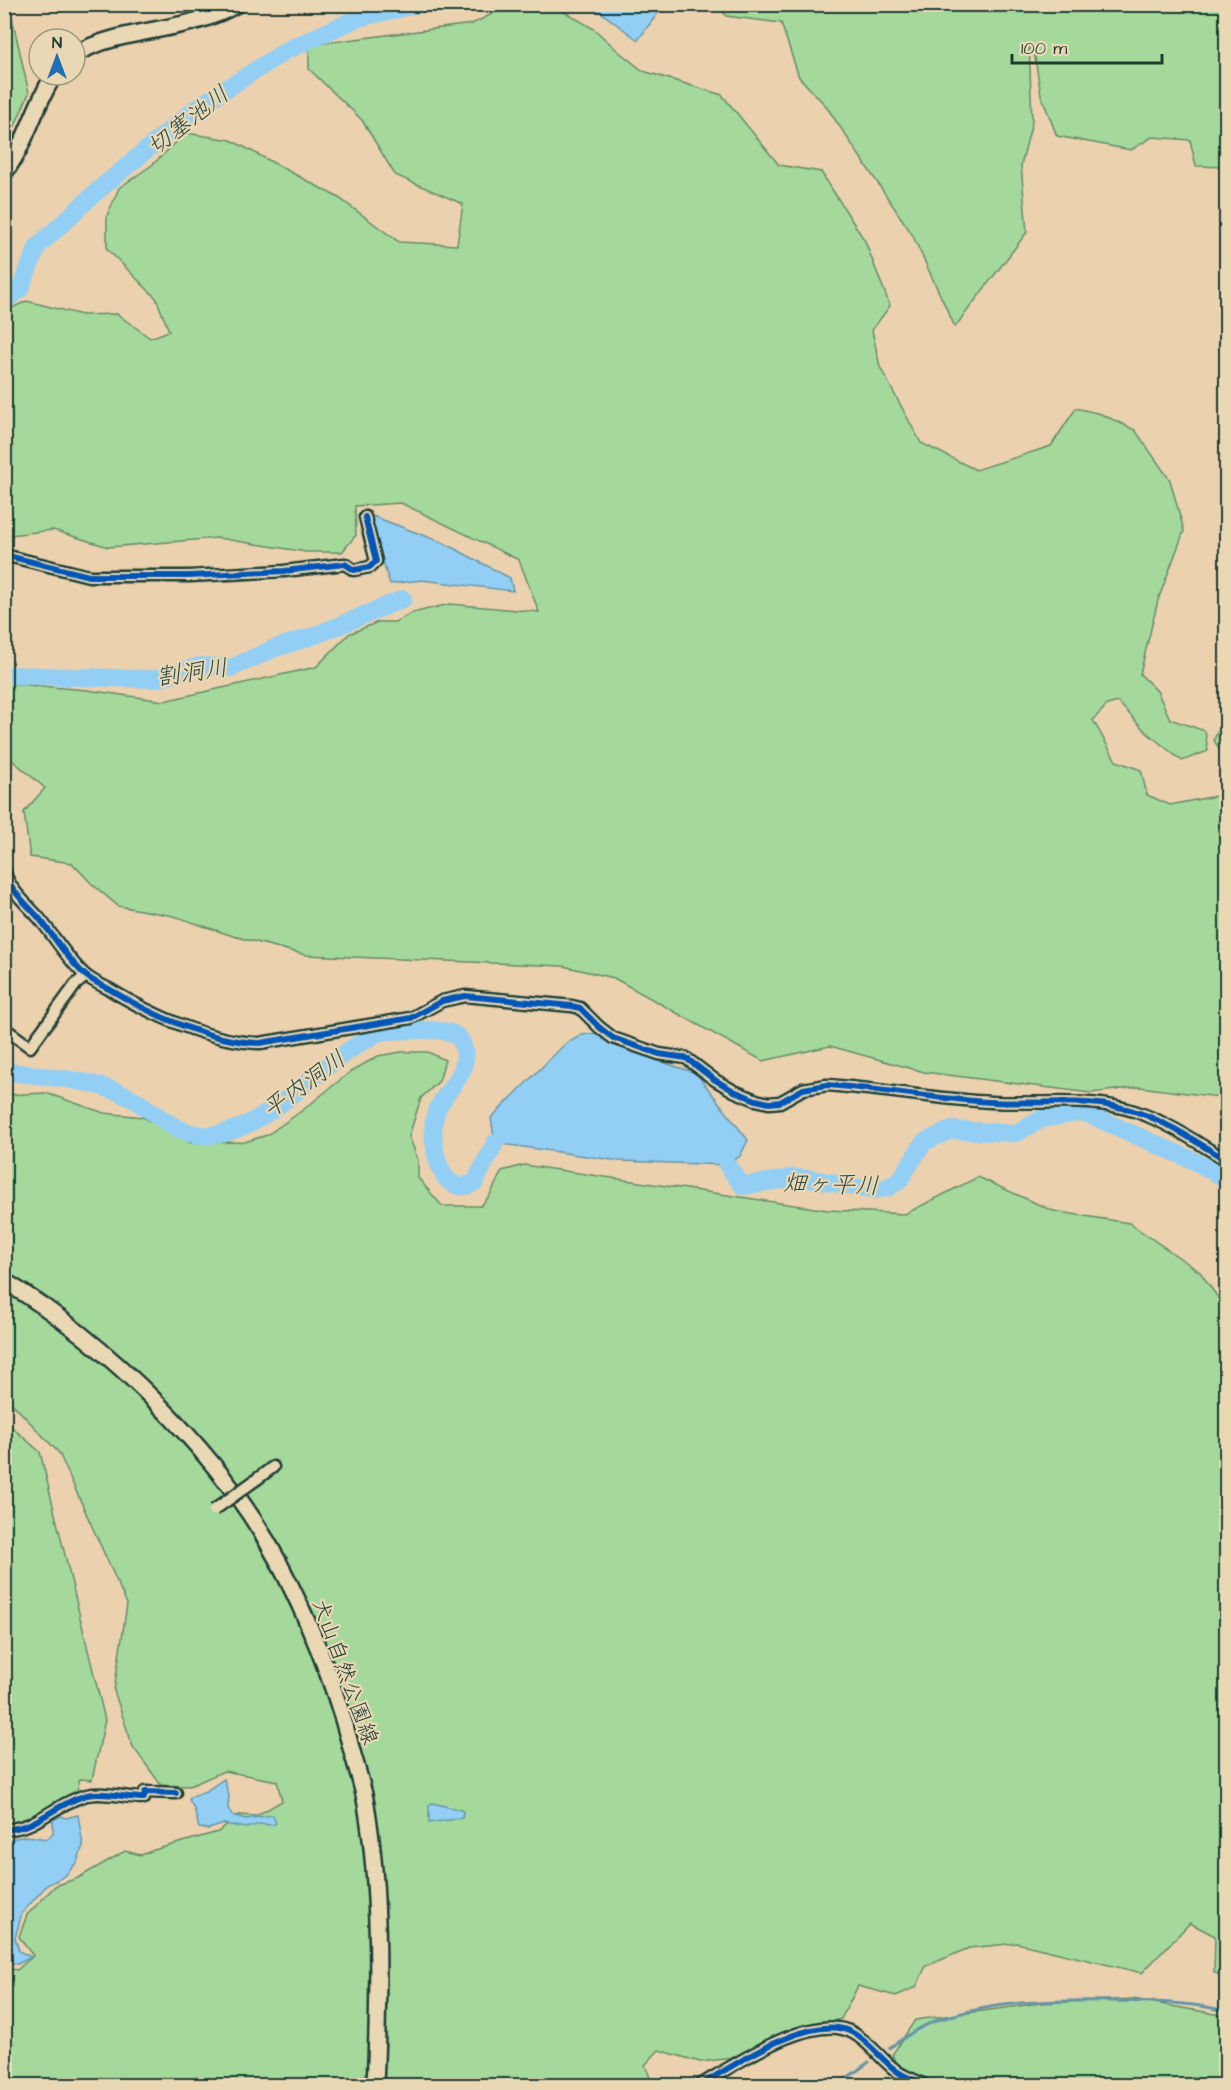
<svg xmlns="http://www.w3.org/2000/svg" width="1231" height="2090" font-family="'Architects Daughter','Klee One',sans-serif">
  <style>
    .green { fill: #a5d99c; stroke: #628b68; stroke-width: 1.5 }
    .water { fill: #93cff4; stroke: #6595a7; stroke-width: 1.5 }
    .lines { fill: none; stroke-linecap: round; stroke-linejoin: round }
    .stream { stroke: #6595a7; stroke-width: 3 }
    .river { stroke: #93cff4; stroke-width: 18 }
    .street-casing { stroke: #1f3d34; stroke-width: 15 }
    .secondary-casing { stroke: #1f3d34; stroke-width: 20 }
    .street { stroke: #ead8b5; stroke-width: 10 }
    .secondary { stroke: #ead8b5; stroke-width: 15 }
    .street-bridge-casing { stroke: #1f3d34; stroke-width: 15; stroke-linecap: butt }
    .street-bridge { stroke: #ead8b5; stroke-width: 10 }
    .cycleway-casing { stroke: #ead8b5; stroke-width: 10 }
    .cycleway { stroke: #0057b8; stroke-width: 6 }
    .labels { text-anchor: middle; stroke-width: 4.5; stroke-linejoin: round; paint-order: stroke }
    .street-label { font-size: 22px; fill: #1f3d34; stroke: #ead8b5 }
    .water-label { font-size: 24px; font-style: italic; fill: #2b4c47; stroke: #ead8b5 }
  </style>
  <rect width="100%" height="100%" fill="#ecd1ae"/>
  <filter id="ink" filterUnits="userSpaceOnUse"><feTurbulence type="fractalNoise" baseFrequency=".0167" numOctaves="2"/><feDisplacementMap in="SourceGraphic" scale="12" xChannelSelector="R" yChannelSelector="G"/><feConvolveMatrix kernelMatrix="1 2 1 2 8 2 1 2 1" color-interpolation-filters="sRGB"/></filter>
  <g filter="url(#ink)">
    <g class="green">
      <polygon points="9,4 29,93 5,149 4,5"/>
      <polygon points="719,5 1226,5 1226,167 1196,166 1190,140 1152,137 1131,150 1057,136 1041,95 1034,52 1029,43 1032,122 1021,165 1027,232 955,327 912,234 826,106 799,77 781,23 726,16"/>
      <polygon points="558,8 594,29 618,51 643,71 722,95 779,165 821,172 865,241 890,306 872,330 880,367 921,443 976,470 1051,446 1076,408 1101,414 1135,430 1170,480 1184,531 1158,600 1140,674 1157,691 1170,719 1205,731 1208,751 1182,761 1146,732 1118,702 1107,705 1093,720 1116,761 1141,770 1147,795 1170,805 1226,794 1226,1098 1139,1087 1091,1093 924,1072 830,1046 763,1061 614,978 563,966 306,955 233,936 174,916 118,906 92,884 72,863 30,857 24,812 45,788 5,754 5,683 87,690 164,701 316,667 349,634 378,622 395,622 412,613 450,604 539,612 519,560 401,503 355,506 356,535 342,552 306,552 218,538 108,547 53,530 10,535 5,532 5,311 27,301 82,315 117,314 150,338 169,331 156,298 107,249 107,216 119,188 152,165 186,133 231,140 339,198 399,242 457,245 463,204 395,175 362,120 309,69 309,45 472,24 502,9"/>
      <polygon points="1226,709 1226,762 1214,740"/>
      <polygon points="401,1052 428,1052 445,1060 439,1081 421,1098 409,1136 418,1160 418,1178 442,1206 481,1206 490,1195 502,1171 524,1165 828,1210 905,1214 978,1177 1053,1211 1129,1223 1200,1272 1226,1309 1226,1976 1214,1973 1215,1936 1190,1923 1142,1973 1017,1943 969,1948 926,1966 916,1987 896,1996 858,1986 841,2019 793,2030 742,2057 700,2062 659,2050 645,2065 653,2085 59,2086 51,2080 44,2085 5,2085 5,1968 17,1970 33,1956 19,1937 27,1915 55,1886 78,1878 125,1851 141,1855 154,1850 218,1832 238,1815 256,1816 282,1801 277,1781 224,1771 190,1786 161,1785 133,1747 114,1691 127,1604 59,1453 5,1396 5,1095 46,1093 104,1113 143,1117 191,1143 245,1142 267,1135 303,1110 350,1072 378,1056"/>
      <polygon points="5,1421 40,1452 105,1720 92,1780 80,1779 76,1794 30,1820 5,1826"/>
      <polygon points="1133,1999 1226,2016 1226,2085 937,2085 900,2067 892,2055 915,2020 1041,2003"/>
    </g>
    <g class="water">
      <polygon points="591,5 664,5 638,40"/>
      <polygon points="367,514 444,543 510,578 513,591 422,580 390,584"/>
      <polygon points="598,1033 628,1051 696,1073 748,1140 740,1156 727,1165 620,1161 495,1143 491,1118 565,1044 582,1035"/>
      <polygon points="224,1779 229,1796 228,1808 232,1815 246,1819 273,1815 276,1823 273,1825 260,1824 246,1828 224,1824 209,1829 199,1828 194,1808 189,1800 190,1797 206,1791"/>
      <polygon points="432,1803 461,1810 463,1811 462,1818 429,1823 429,1805"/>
      <polygon points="78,1815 83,1846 77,1862 65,1876 47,1885 22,1913 15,1938 19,1951 31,1957 18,1964 5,1962 5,1840 27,1836 47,1839 53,1833 53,1820 61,1816 66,1818"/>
    </g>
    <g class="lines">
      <g class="stream">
        <path d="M889 2048C905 2037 922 2025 941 2019 998 2000 1058 2000 1117 2001 1154 2002 1191 2002 1226 2011"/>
        <polyline points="836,2086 869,2062"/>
      </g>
      <g class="river">
        <polyline points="4,301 20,289 38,246 95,193 195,109 287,50 358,18 419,4"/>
        <polyline points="4,675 148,679 160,678 199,666 231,668 273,649 316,635 403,599"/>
        <path d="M4 1071C44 1077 98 1079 133 1099 159 1115 181 1139 214 1135 269 1127 312 1072 359 1044 368 1039 377 1031 387 1031 403 1031 447 1026 458 1037 462 1041 463 1045 464 1050 469 1076 446 1088 437 1110 431 1124 433 1140 436 1154 438 1164 442 1176 450 1182 459 1188 466 1188 475 1182L495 1143"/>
        <polyline points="727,1165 743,1186 792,1178 813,1179 871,1190 887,1188 899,1181 924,1142 951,1130 1016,1133 1042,1119 1083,1112 1194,1161 1226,1179"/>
      </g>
      <g class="street-casing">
        <g id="street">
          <polyline points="4,555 89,576 190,576 284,571 345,564 354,570 370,567 376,561 365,517"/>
          <path d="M4 870C10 891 25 902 39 918 54 936 67 959 85 975 92 981 101 985 109 989 152 1015 210 1042 260 1043L411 1018 442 1001 465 996 572 1006 580 1008 599 1027 613 1038 659 1054 686 1058 715 1080 734 1091 756 1100 769 1103 780 1102 803 1089 827 1085C882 1089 936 1099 991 1102 1040 1105 1091 1096 1137 1112 1169 1123 1198 1143 1226 1160"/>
          <polyline points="4,1028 30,1047 76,984 86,976"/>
          <polyline points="257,1479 273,1467"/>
          <path d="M4 1830C13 1829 24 1827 32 1823 50 1814 67 1800 87 1795 105 1791 126 1798 144 1798L145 1792 176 1793"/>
          <path d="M699 2086C734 2065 814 2010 853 2033 871 2043 882 2061 898 2072 907 2078 918 2081 927 2086"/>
        </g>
      </g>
      <g class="secondary-casing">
        <g id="secondary">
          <path d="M75 54C125 26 187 34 237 4"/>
          <path d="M4 173C27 143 34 106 54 75"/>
          <path d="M4 1281C107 1342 222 1456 278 1561 308 1618 332 1678 349 1740 354 1761 362 1782 366 1804 381 1893 379 1995 375 2086"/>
        </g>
      </g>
      <use href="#street" class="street"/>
      <use href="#secondary" class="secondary"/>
      <g class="street-bridge-casing">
        <polyline id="street-bridge" points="214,1510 257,1479"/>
      </g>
      <use href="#street-bridge" class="street-bridge"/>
      <g class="cycleway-casing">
        <g id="cycleway">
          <polyline points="4,555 89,576 190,576 284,571 345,564 354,570 370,567 376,561 365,517"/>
          <path d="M4 870C10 891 25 902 39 918 54 936 67 959 85 975 92 981 101 985 109 989 152 1015 210 1042 260 1043L411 1018 442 1001 465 996 572 1006 580 1008 599 1027 613 1038 659 1054 686 1058 715 1080 734 1091 756 1100 769 1103 780 1102 803 1089 827 1085C882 1089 936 1099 991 1102 1040 1105 1091 1096 1137 1112 1169 1123 1198 1143 1226 1160"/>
          <path d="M4 1830C13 1829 24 1827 32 1823 50 1814 67 1800 87 1795 105 1791 126 1798 144 1798L145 1792 176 1793"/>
          <path d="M699 2086C734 2065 814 2010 853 2033 871 2043 882 2061 898 2072 907 2078 918 2081 927 2086"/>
        </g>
      </g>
      <use href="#cycleway" class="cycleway"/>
    </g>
  </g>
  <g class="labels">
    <g class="street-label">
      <text transform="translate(346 1671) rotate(70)" y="8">犬山自然公園線</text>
    </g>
    <g class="water-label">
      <text transform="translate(188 120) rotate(-38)" y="8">切塞池川</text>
      <text transform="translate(192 672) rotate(-8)" y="8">割洞川</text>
      <text transform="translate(304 1084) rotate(-36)" y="8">平内洞川</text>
      <text transform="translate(831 1184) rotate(2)" y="8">畑ヶ平川</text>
    </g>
  </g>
  <rect width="1231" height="2090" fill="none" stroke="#ead8b5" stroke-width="24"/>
  <rect x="12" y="12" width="1207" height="2066" fill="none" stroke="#1f3d34" stroke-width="2" filter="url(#ink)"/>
  <g transform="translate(57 57)"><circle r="28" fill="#ead8b5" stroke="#999a81" stroke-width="1.5"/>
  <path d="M0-4.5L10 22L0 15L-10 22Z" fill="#1f6fb2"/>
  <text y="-9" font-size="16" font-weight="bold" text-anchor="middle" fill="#1f3d34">N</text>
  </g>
  <path d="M1012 54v9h150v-9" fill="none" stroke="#1f3d34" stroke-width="3"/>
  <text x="1021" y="54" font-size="18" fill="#1f3d34" stroke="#ead8b5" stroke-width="4.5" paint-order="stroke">100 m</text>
</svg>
